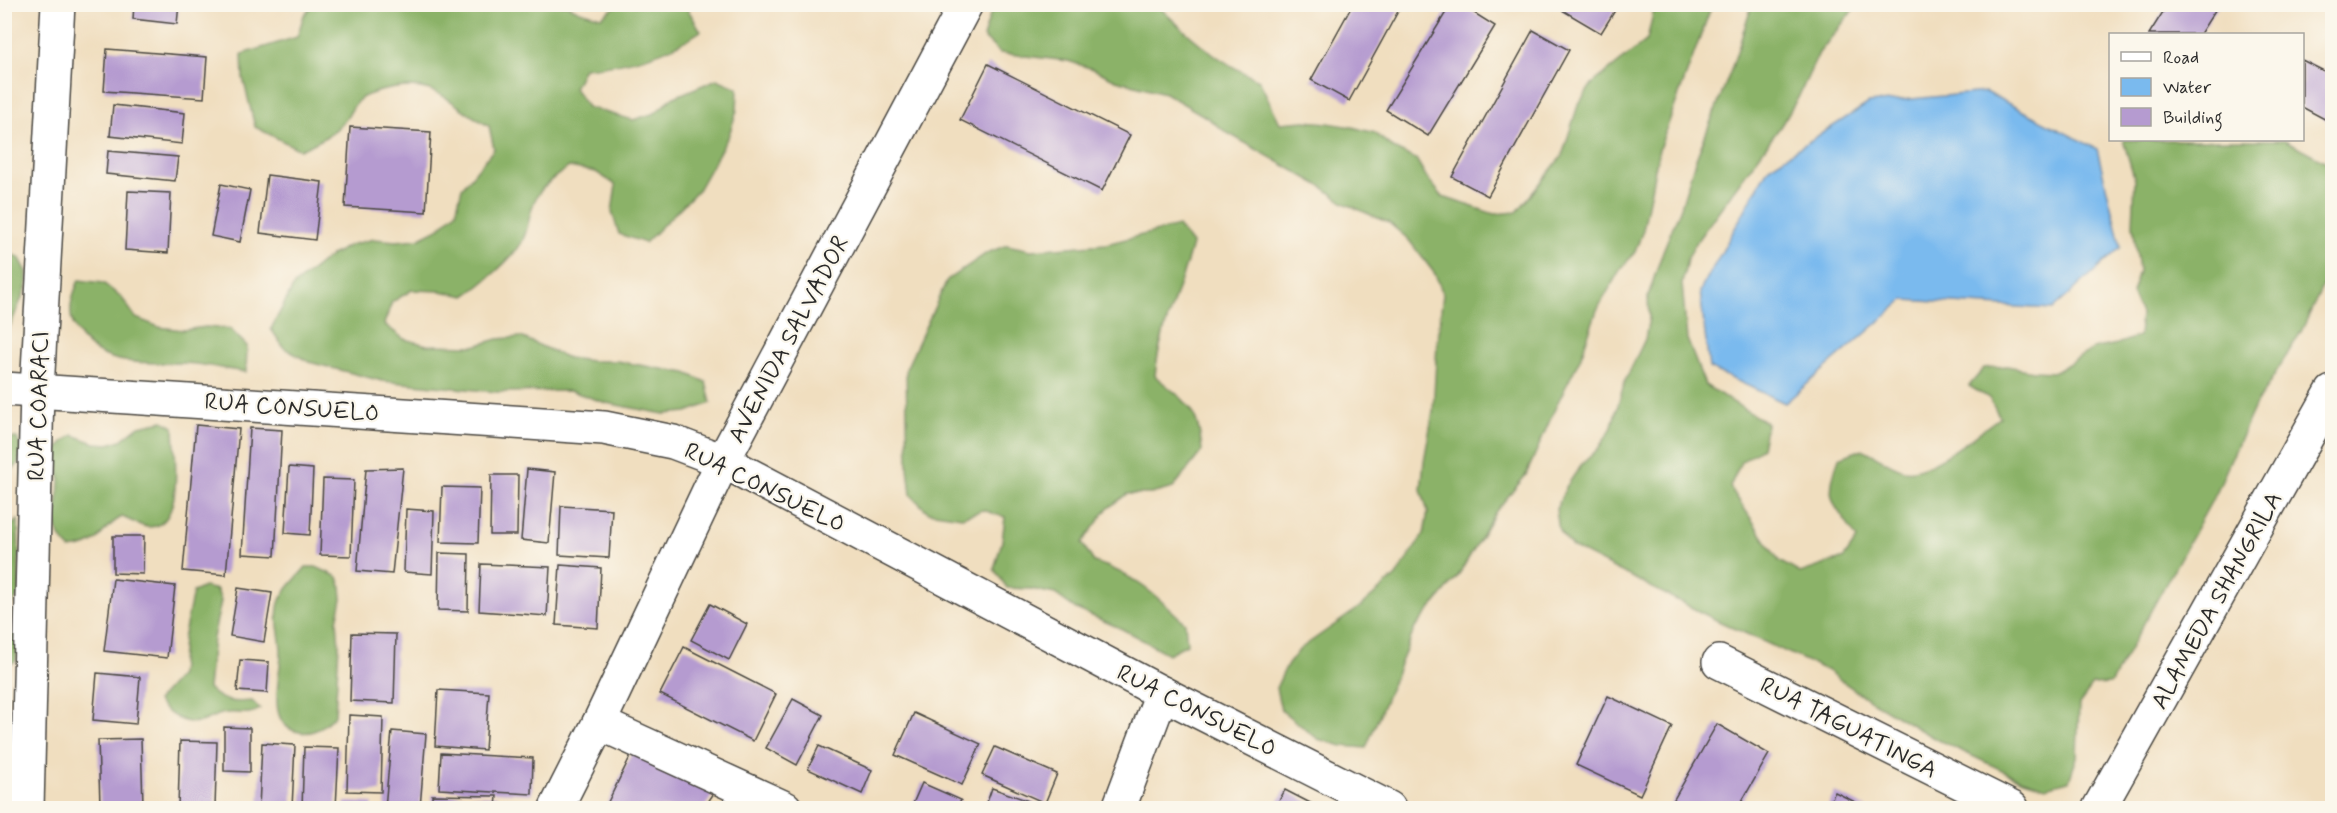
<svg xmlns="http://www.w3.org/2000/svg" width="2337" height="813" font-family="Mynerve,sans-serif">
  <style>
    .forest { fill: #8bb268; stroke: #5b6e4a; stroke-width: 1.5 }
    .water { fill: #7abaee; stroke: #52728c; stroke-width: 1.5 }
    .building { fill: #b59bd0 }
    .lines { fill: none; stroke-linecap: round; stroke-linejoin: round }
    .street-casing { stroke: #494641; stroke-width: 36 }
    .street { stroke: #fff; stroke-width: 33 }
    .labels { text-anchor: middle; stroke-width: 4.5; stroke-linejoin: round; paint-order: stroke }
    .street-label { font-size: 24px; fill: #2b2b2b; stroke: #fbf7ec }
  </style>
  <rect width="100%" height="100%" fill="#fbf7ec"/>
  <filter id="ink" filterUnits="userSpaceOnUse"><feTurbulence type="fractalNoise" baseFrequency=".0167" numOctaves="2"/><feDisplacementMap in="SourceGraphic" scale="12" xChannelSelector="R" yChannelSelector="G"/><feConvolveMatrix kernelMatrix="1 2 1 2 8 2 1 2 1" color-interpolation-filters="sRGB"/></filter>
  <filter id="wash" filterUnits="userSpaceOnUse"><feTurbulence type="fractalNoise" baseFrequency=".008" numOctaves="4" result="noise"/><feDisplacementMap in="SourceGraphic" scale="24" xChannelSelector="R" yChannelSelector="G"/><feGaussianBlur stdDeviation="1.35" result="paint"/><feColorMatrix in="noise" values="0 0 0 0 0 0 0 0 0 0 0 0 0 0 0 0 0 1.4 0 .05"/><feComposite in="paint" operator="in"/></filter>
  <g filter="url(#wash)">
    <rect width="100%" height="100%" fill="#f0debf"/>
    <g class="forest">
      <path d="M567 5 580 11 601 17 618 5H685L701 31C666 55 626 65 584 68L574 88 587 107 633 120 655 113 672 98 717 79 738 88 737 110 729 135 698 190 645 243 619 234 612 212 616 185 596 172 569 167C556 176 544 184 536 198 529 211 529 228 522 242 512 259 482 285 465 296L440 291 412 290 392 302 384 324 404 339 427 345 474 346 498 339 521 337 568 358 592 361H617L662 369 686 373 706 382 711 403 687 412 664 414 606 403 571 391 497 392 382 381 309 362 284 348 271 329 294 285 330 256 350 245 374 239 396 241 418 239 438 229 456 212 462 188 494 149 489 126C447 104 439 78 385 90 377 92 364 95 359 100 353 105 350 114 346 119 333 135 318 142 300 150L255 127 243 78 242 54 297 37 304 15 313 5Z"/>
      <path d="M997 5H1157C1187 34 1219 63 1259 80L1280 123 1305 121 1328 123 1352 127 1375 133 1393 148 1416 159 1427 178 1443 197 1494 214 1517 212 1562 156 1578 105 1592 84 1647 40 1655 5H1712L1659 149 1643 230 1635 252 1620 270 1597 310 1580 359 1558 402 1526 475 1496 511 1458 576 1415 628 1366 748 1342 746 1318 739 1281 710 1276 688 1286 667 1300 649 1360 607 1396 576 1424 534 1428 512 1421 490 1424 461 1433 411 1437 344 1443 294 1435 274 1408 239 1389 223 1344 203 1324 188 1226 132 1206 117 1165 93 1116 80 1093 69 1068 61 1000 53 983 37 990 15Z"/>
      <path d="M1752 5H1857L1819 53 1798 98 1780 127 1699 238 1687 259 1682 284 1687 339 1705 385 1767 423 1762 448 1741 462 1730 487 1779 561 1800 573 1844 558 1857 539C1835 502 1822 504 1839 458L1862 449C1874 454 1892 467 1904 470 1929 475 1979 432 2000 417L1989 398 1969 386 1984 368 2007 366 2033 371 2055 372 2093 349 2117 344 2139 336 2141 314 2132 293 2139 271 2133 225 2135 180 2123 140H2285L2332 165V262L2324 283 2301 332 2255 406 2216 493 2122 663 2110 684 2093 685 2079 704 2077 757 2069 781 2046 787 2021 779 1932 737 1865 697 1826 670 1716 620 1572 547 1559 531 1556 509 1566 487 1581 465 1598 449 1611 429 1625 381 1645 339 1649 318 1648 296 1663 251 1681 207 1694 164 1731 70Z"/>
      <path d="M1178 226 1192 244C1181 288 1159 330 1155 376 1188 404 1198 406 1202 451L1173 488 1151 494H1127L1107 509 1082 543 1094 562C1132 573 1157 596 1185 623L1187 644 1168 654 1122 629 1076 609 1055 594 1031 589 1007 588 994 569 1002 541 1005 517 983 510 962 517 928 512 911 495 908 467 906 369 947 280 987 253 1007 245 1031 250 1106 244Z"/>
      <polygon points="5,253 19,257 27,272 27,286 5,338"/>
      <path d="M79 280 103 283 122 298 136 318 159 327 183 330 206 327 230 329 247 346 246 372C229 370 213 366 196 364 155 360 103 373 77 332 66 314 71 299 79 280Z"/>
      <path d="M163 421 174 427C174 451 186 528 148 527 140 526 130 520 122 517 97 530 105 545 70 549 47 528 59 508 60 481 60 472 57 462 56 452L63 442 73 435 95 443 109 444 121 440 139 426Z"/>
      <polygon points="4,438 17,438 22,451 18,464 8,474 5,475"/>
      <polygon points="18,520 20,594 12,604 5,606 5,556 8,543 7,528"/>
      <path d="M306 567H316L338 577 341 587 342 599 337 621 339 645 335 715C324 725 316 735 299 732 265 726 280 679 281 655 282 638 273 618 280 600 284 589 298 577 306 567Z"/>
      <path d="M204 587 217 590 221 601 213 638 208 688C221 702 233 703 252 701L260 709C250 716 240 712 229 713 219 713 214 717 206 720 188 728 168 715 157 701L180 675 183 639 193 592Z"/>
      <polygon points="4,628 19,636 16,661 5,667"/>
    </g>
    <polygon class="water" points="1986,92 2097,149 2121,247 2053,309 1904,300 1785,403 1709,368 1700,291 1769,167 1869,103"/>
    <g id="blocks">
      <g class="building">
        <polygon points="134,4 179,4 177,24 133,19"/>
        <polygon points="1353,4 1402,4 1349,101 1311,80"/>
        <polygon points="1451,4 1460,4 1495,26 1428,136 1386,110"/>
        <polygon points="1566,4 1619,4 1601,33 1562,10"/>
        <polygon points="2168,4 2219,4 2200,34 2149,34"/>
        <polygon points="1533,30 1569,50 1488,196 1452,177"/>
        <polygon points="107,49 207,57 204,98 104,91"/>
        <polygon points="2302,60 2332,75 2332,123 2302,107"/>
        <polygon points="988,64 1130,135 1102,191 960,120"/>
        <polygon points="113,105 185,113 182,144 110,136"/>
        <polygon points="350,127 431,132 426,212 345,207"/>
        <polygon points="108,151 178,157 175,181 106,174"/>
        <polygon points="267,175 322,182 315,240 260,233"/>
        <polygon points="221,184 250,190 240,242 211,236"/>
        <polygon points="128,191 171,193 168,253 125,250"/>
        <polygon points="196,425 239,429 226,575 183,571"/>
        <polygon points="250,428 282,430 275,556 242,554"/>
        <polygon points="289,467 313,469 310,535 285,533"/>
        <polygon points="403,468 392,574 357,571 366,469"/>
        <polygon points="527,469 555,472 549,543 521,540"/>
        <polygon points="491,475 518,475 517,535 490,535"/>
        <polygon points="323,479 354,480 351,556 320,555"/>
        <polygon points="442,487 480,488 478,543 440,542"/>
        <polygon points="561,506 612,509 609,558 559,555"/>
        <polygon points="406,509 434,511 432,574 404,572"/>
        <polygon points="113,536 144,536 143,574 113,573"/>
        <polygon points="439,553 469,554 468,611 438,610"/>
        <polygon points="481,564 550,567 547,616 479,611"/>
        <polygon points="560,565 601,568 598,628 556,625"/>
        <polygon points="113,579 175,586 167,658 104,651"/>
        <polygon points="238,588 272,593 264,642 230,636"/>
        <polygon points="710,604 747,624 729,660 691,640"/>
        <polygon points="352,633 396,634 394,703 350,701"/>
        <polygon points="684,647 776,694 753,741 660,694"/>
        <polygon points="240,660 269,662 267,693 237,691"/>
        <polygon points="97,673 140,677 136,724 93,720"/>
        <polygon points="438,690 489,693 485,750 435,746"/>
        <polygon points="1608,696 1672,726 1640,795 1576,765"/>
        <polygon points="793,699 823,715 797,765 766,748"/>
        <polygon points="914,713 981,744 962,785 895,755"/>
        <polygon points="349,715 383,717 381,792 347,791"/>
        <polygon points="1717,724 1769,754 1738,808 1669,808"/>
        <polygon points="224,727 250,728 250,772 224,771"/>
        <polygon points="392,731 426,734 420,808 385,808"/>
        <polygon points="141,739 143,804 100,805 98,740"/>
        <polygon points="180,741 217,742 215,808 178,808"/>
        <polygon points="262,743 295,745 292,808 259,808"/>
        <polygon points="819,746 872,770 862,794 808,769"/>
        <polygon points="304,747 339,748 336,808 302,808"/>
        <polygon points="995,747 1057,774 1045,803 982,775"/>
        <polygon points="634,749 716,790 704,808 605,808"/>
        <polygon points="441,753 533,758 532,794 439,789"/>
        <polygon points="922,783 961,800 957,808 911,808"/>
        <polygon points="992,788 1037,804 1036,808 985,808"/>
        <polygon points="1285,790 1320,808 1275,808"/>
        <polygon points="1835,792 1867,808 1827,808"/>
        <polygon points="432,795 497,796 496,808 432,808"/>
        <polygon points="345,802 373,803 372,808 344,808"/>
      </g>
    </g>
  </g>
  <g filter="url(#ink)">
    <use href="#blocks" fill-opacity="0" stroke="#494641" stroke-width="1.5"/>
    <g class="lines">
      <g class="street-casing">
        <g id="street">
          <polyline points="4,389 604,428 673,442 723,461 1162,693 1389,808"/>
          <polyline points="1719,662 2012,808"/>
          <polyline points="599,723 785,808"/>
          <polyline points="27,808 37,390 58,4"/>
          <polyline points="556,808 599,723 723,461 966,4"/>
          <polyline points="1119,808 1162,693"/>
          <polyline points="2099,808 2332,392"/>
        </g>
      </g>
      <use href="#street" class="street"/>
    </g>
  </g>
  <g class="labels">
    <g class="street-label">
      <text transform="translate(788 339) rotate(-62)" y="8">AVENIDA SALVADOR</text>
      <text transform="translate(38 406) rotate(-88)" y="8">RUA COARACI</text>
      <text transform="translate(292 407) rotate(4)" y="8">RUA CONSUELO</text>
      <text transform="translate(765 487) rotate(26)" y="8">RUA CONSUELO</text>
      <text transform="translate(2216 600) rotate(-61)" y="8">ALAMEDA SHANGRILA</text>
      <text transform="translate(1197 710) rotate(27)" y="8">RUA CONSUELO</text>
      <text transform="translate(1849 727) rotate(27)" y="8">RUA TAGUATINGA</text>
    </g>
  </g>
  <rect width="2337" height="813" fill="none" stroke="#fbf7ec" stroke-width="24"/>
  <rect x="2109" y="33" width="195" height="108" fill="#fbf7ec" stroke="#a8a59f" stroke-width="1.5"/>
  <rect x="2121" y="52" width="30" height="9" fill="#ffffff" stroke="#a8a59f" stroke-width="1.5"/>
  <text x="2163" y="63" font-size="18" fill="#2b2b2b">Road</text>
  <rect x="2121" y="78" width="30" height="18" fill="#7abaee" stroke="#a8a59f" stroke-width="1.5"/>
  <text x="2163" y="93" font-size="18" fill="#2b2b2b">Water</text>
  <rect x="2121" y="108" width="30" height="18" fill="#b59bd0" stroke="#a8a59f" stroke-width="1.5"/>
  <text x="2163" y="123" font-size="18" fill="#2b2b2b">Building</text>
</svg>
